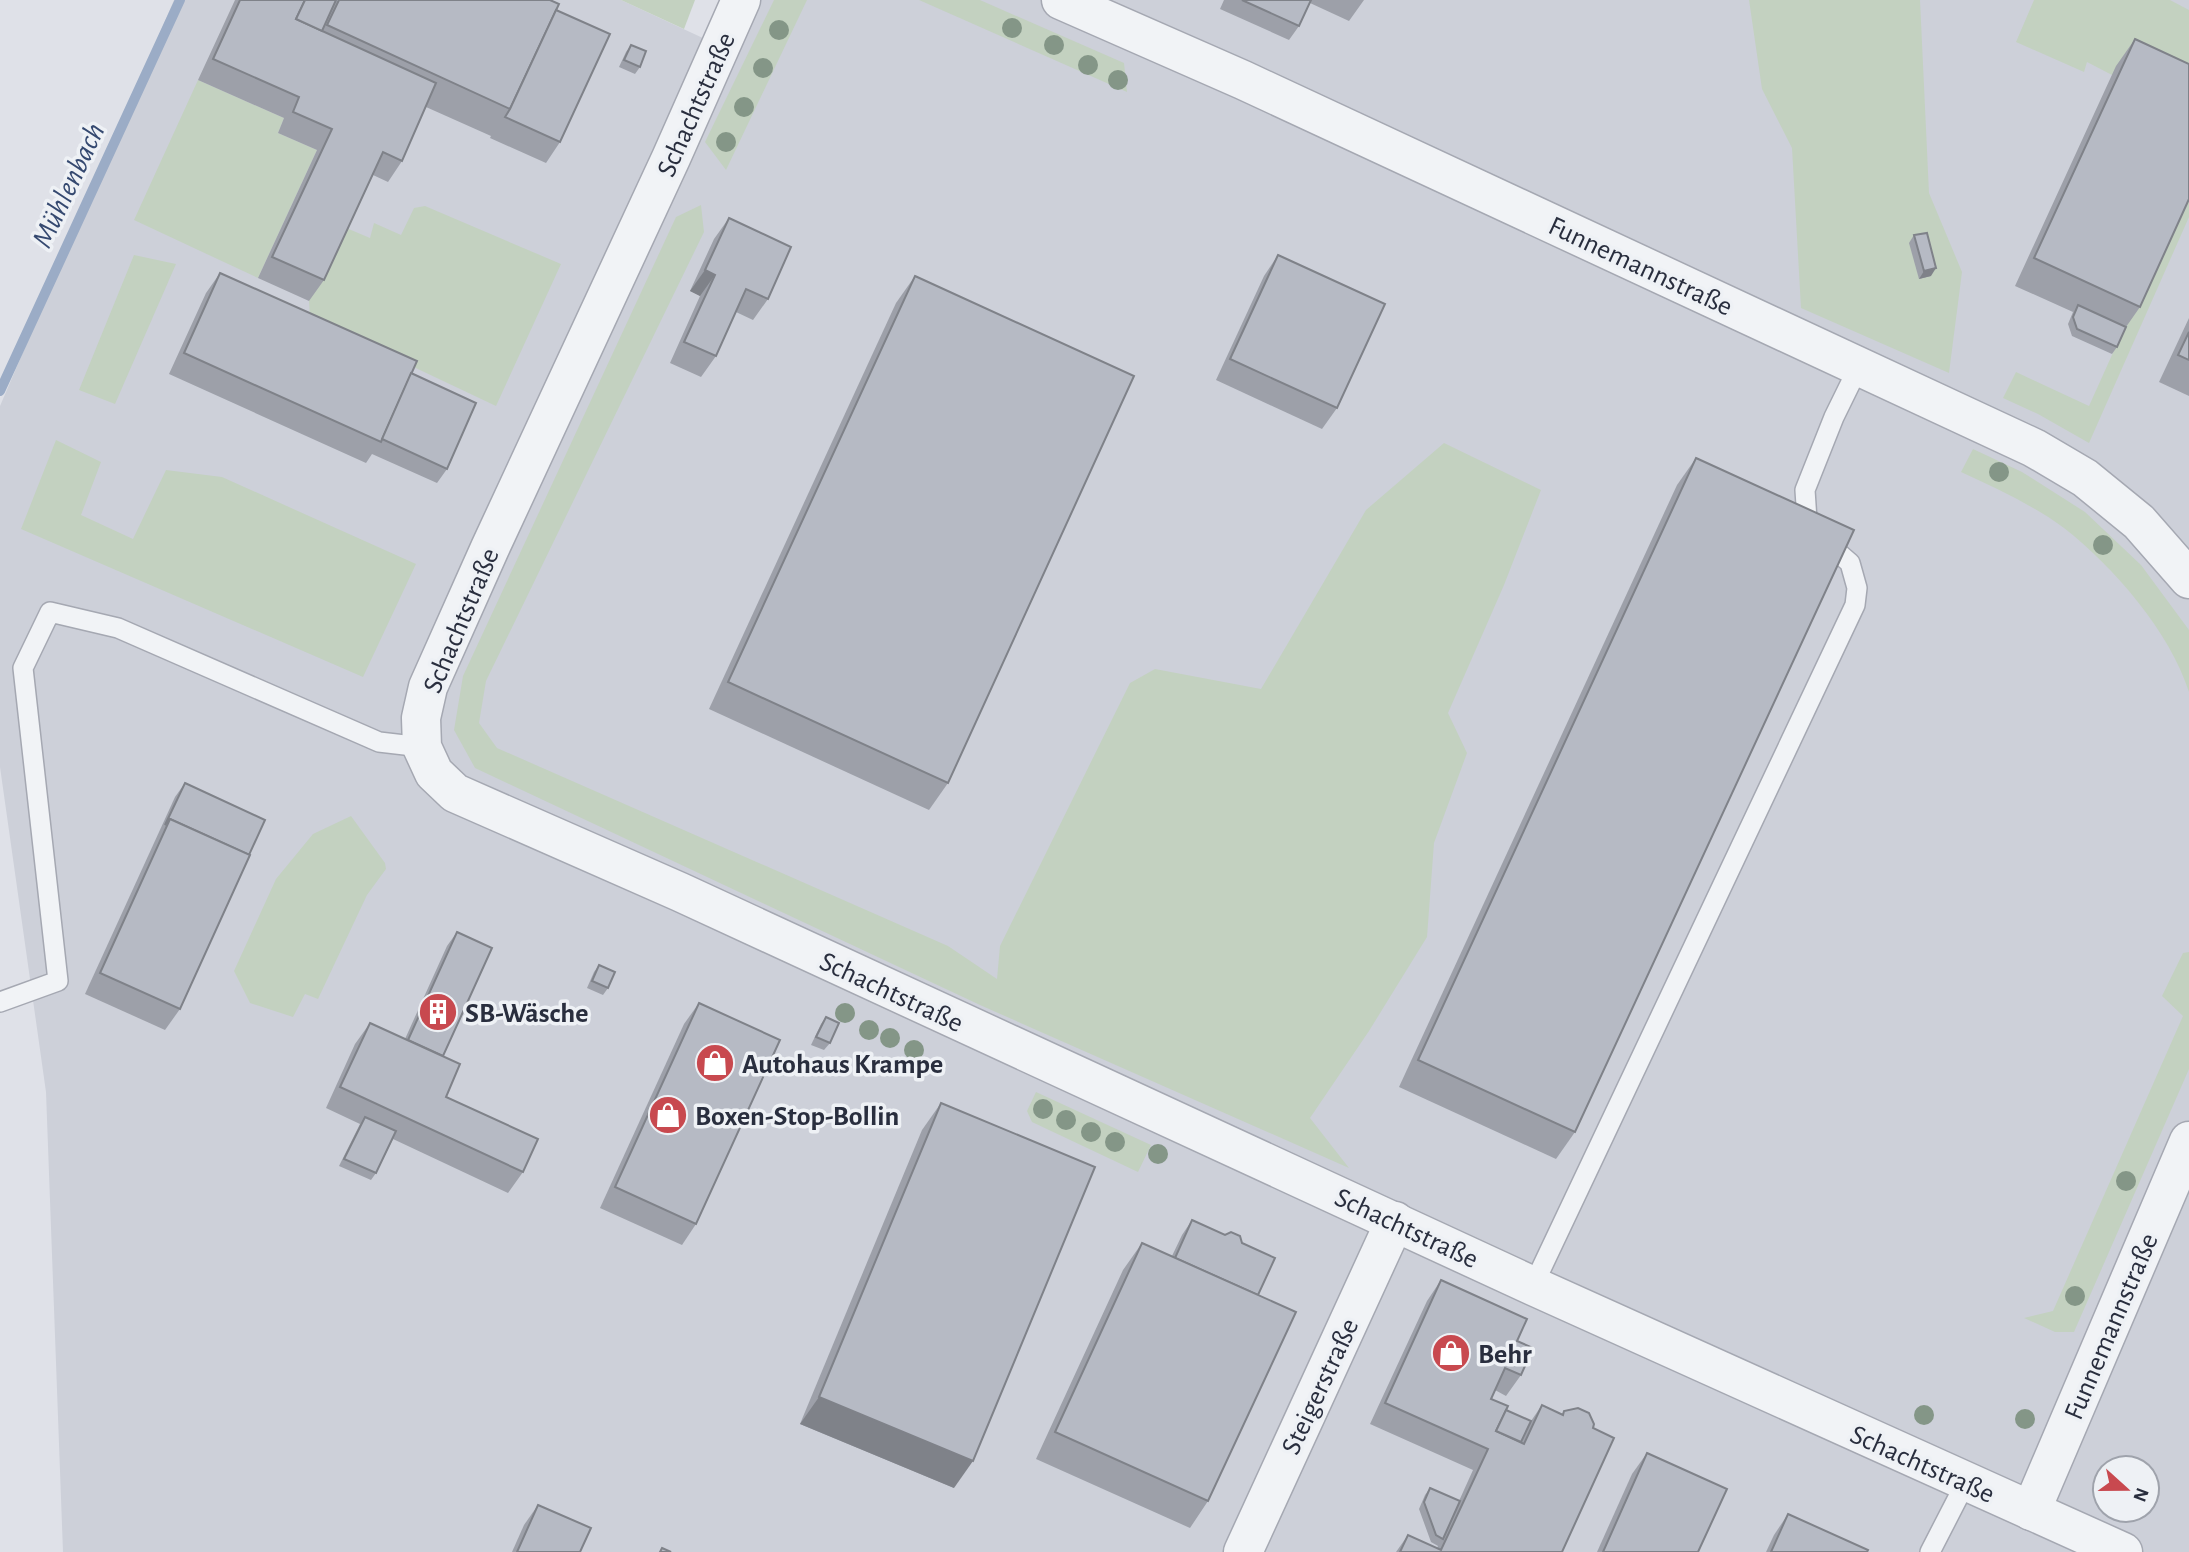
<svg xmlns="http://www.w3.org/2000/svg" width="2189" height="1552" font-family="'Alegreya Sans',sans-serif">
  <style>
    .built { fill: #cdd0d9; fill-rule: evenodd }
    .green { fill: #c3d1c0 }
    .lines { fill: none; stroke-linecap: round; stroke-linejoin: round }
    .stream { stroke: #9bacc6; stroke-width: 10 }
    .service-casing { stroke: #a5a8b2; stroke-width: 22 }
    .minor-casing { stroke: #a5a8b2; stroke-width: 41 }
    .service { stroke: #f1f3f6; stroke-width: 19 }
    .minor { stroke: #f1f3f6; stroke-width: 38 }
    .tree { fill: #849687 }
    .wall { fill: #9da0a9 }
    .shaded-wall { fill: #7f8289 }
    .building { fill: #b6bac4; stroke: #7f8289; stroke-width: 2 }
    .labels { text-anchor: middle; stroke-width: 7; stroke-linejoin: round; paint-order: stroke }
    .street-label { font-size: 28px; fill: #292e3e; stroke: #eef1f5 }
    .poi-label { font-size: 28px; font-weight: bold; fill: #292e3e; stroke: #eef1f5; text-anchor: start }
    .water-label { font-size: 30px; font-style: italic; fill: #354970; stroke: #eef1f5 }
  </style>
  <rect width="100%" height="100%" fill="#dfe1e8"/>
  <path class="built" d="M174 0H621L705 39 723 0H2189V1552H63L46 1092 0 767V406ZM2105 1468H2147V1510H2105Z"/>
  <g class="green">
    <polygon points="621,0 695,0 684,29"/>
    <polygon points="774,0 807,0 726,170 705,142"/>
    <polygon points="919,0 980,0 1124,63 1127,92"/>
    <polygon points="1749,0 1920,0 1929,193 1962,272 1949,373 1801,308 1792,148 1762,89"/>
    <polygon points="2034,0 2170,0 2189,10 2189,99 2112,75 2087,62 2084,72 2016,42"/>
    <polygon points="198,80 284,118 278,133 317,150 258,278 134,220"/>
    <polygon points="2189,184 2189,217 2089,443 2038,414 2003,398 2016,372 2089,406"/>
    <polygon points="701,205 704,232 486,681 479,723 497,748 948,946 997,979 1000,946 1130,683 1155,669 1261,689 1366,510 1444,443 1541,490 1504,585 1448,713 1467,753 1434,843 1427,937 1369,1031 1310,1118 1349,1168 980,1005 475,768 454,730 463,676 676,217"/>
    <polygon points="425,206 561,264 496,406 310,318 309,301 344,227 370,238 374,223 401,235 414,208"/>
    <polygon points="134,255 176,264 115,404 79,390"/>
    <polygon points="56,440 101,462 81,515 133,539 166,470 222,477 416,564 363,677 21,529"/>
    <path d="M1973 449 2022 472 2085 512 2141 565 2189 630V692C2170 632 2114 567 2064 528 2033 505 1996 488 1961 472Z"/>
    <polygon points="351,816 385,863 386,869 367,895 318,999 305,994 293,1017 250,1003 234,971 276,879 313,834"/>
    <polygon points="2189,952 2189,1069 2074,1332 2055,1332 2024,1318 2053,1311 2183,1016 2162,996 2183,953"/>
    <polygon points="1036,1092 1151,1145 1138,1172 1032,1122 1027,1111"/>
  </g>
  <g class="lines">
    <polyline class="stream" points="0,391 180,0"/>
    <g class="service-casing">
      <g id="service">
        <polyline points="0,1002 58,981 23,668 50,612 118,628 379,742 422,747"/>
        <polyline points="1533,1286 1855,605 1857,588 1850,563 1828,544 1807,520 1805,490 1834,417 1859,366"/>
        <polyline points="1930,1552 1966,1482"/>
      </g>
    </g>
    <g class="minor-casing">
      <g id="minor">
        <polyline points="741,0 671,158 490,548 428,687 421,718 422,747 434,773 455,793 680,892 1533,1286 2123,1552"/>
        <polyline points="1061,0 1243,80 2034,448 2085,478 2139,522 2189,579"/>
        <polyline points="2031,1511 2189,1141"/>
        <polyline points="1243,1552 1395,1221"/>
      </g>
    </g>
    <use href="#service" class="service"/>
    <use href="#minor" class="minor"/>
  </g>
  <g class="tree">
    <circle cx="1012" cy="28" r="10"/>
    <circle cx="779" cy="30" r="10"/>
    <circle cx="1054" cy="45" r="10"/>
    <circle cx="1088" cy="65" r="10"/>
    <circle cx="763" cy="68" r="10"/>
    <circle cx="1118" cy="80" r="10"/>
    <circle cx="744" cy="107" r="10"/>
    <circle cx="726" cy="142" r="10"/>
    <circle cx="1999" cy="472" r="10"/>
    <circle cx="2103" cy="545" r="10"/>
    <circle cx="845" cy="1013" r="10"/>
    <circle cx="869" cy="1030" r="10"/>
    <circle cx="890" cy="1038" r="10"/>
    <circle cx="914" cy="1050" r="10"/>
    <circle cx="1043" cy="1109" r="10"/>
    <circle cx="1066" cy="1120" r="10"/>
    <circle cx="1091" cy="1132" r="10"/>
    <circle cx="1115" cy="1142" r="10"/>
    <circle cx="1158" cy="1154" r="10"/>
    <circle cx="2126" cy="1181" r="10"/>
    <circle cx="2075" cy="1296" r="10"/>
    <circle cx="1924" cy="1415" r="10"/>
    <circle cx="2025" cy="1419" r="10"/>
  </g>
  <g class="wall">
    <polygon points="235,0 550,0 556,10 560,142 546,163 490,138 491,136 426,107 402,161 388,182 373,175 324,280 309,301 258,278 317,150 278,133 284,118 198,80"/>
    <polygon points="1224,0 1364,0 1349,21 1310,3 1299,26 1289,40 1220,9"/>
    <polygon points="2135,39 2140,307 2126,327 2117,347 2112,354 2072,336 2068,324 2073,312 2015,286 2116,66"/>
    <polygon points="631,45 640,67 635,74 619,67 626,52"/>
    <polygon points="729,218 768,299 753,320 736,312 716,356 701,377 670,363 700,296 690,291 714,239"/>
    <polygon points="1914,235 1931,276 1919,279 1909,243"/>
    <polygon points="1278,255 1337,408 1322,429 1216,380 1264,276"/>
    <polygon points="220,273 411,373 447,469 437,483 372,454 366,463 169,374 206,293"/>
    <polygon points="915,276 948,783 929,810 709,709 896,303"/>
    <polygon points="2189,318 2189,396 2159,382"/>
    <polygon points="1696,458 1575,1132 1556,1159 1399,1087 1677,485"/>
    <polygon points="185,783 249,855 180,1009 165,1030 85,994 175,797"/>
    <polygon points="457,932 443,1056 446,1097 523,1172 508,1193 393,1139 376,1173 371,1180 339,1166 360,1124 326,1108 355,1044 370,1023 405,1039 447,946"/>
    <polygon points="599,965 608,988 603,995 587,988 594,972"/>
    <polygon points="699,1003 696,1224 682,1245 600,1208 684,1024"/>
    <polygon points="826,1017 830,1043 824,1050 811,1045 821,1024"/>
    <polygon points="941,1103 954,1488 800,1424 922,1130"/>
    <polygon points="1192,1220 1242,1243 1258,1295 1208,1501 1190,1528 1036,1459 1123,1270 1142,1243 1172,1256 1182,1235"/>
    <polygon points="1441,1280 1517,1341 1521,1375 1506,1396 1495,1390 1491,1399 1506,1410 1531,1421 1542,1405 1562,1414 1564,1411 1562,1552 1396,1552 1408,1535 1437,1548 1438,1546 1431,1542 1419,1509 1425,1495 1430,1488 1459,1501 1473,1470 1370,1424 1427,1301"/>
    <polygon points="1647,1453 1698,1552 1597,1552 1632,1474"/>
    <polygon points="538,1505 580,1552 512,1552 524,1525"/>
    <polygon points="1788,1514 1867,1552 1766,1552 1774,1535"/>
  </g>
  <g class="shaded-wall">
    <polygon points="1936,268 1931,276 1919,279 1924,271"/>
    <polygon points="705,270 715,275 700,296 690,291"/>
    <polygon points="819,1397 973,1461 954,1488 800,1424"/>
  </g>
  <g class="building">
    <polygon points="240,0 305,0 296,19 436,83 402,161 383,152 324,280 272,257 332,129 293,112 299,97 213,59"/>
    <polygon points="305,0 336,0 322,31 296,19"/>
    <polygon points="339,0 550,0 559,4 510,109 327,25"/>
    <polygon points="1242,0 1311,0 1299,26"/>
    <polygon points="556,10 610,34 560,142 505,117 510,109"/>
    <polygon points="2135,39 2189,64 2189,199 2140,307 2034,258"/>
    <polygon points="631,45 646,51 640,67 624,60"/>
    <polygon points="729,218 791,247 768,299 746,289 716,356 684,342 715,275 705,270"/>
    <polygon points="1927,233 1936,268 1924,271 1914,235"/>
    <polygon points="1278,255 1385,304 1337,408 1230,359"/>
    <polygon points="220,273 417,361 381,442 184,353"/>
    <polygon points="915,276 1134,376 948,783 728,682"/>
    <polygon points="2078,305 2126,327 2117,347 2077,329 2073,317"/>
    <polygon points="2189,332 2189,360 2178,355"/>
    <polygon points="411,373 476,403 447,469 382,439"/>
    <polygon points="1696,458 1854,530 1575,1132 1418,1060"/>
    <polygon points="185,783 265,820 249,855 170,819 165,825"/>
    <polygon points="170,819 250,855 180,1009 100,973"/>
    <polygon points="457,932 492,948 443,1056 408,1040"/>
    <polygon points="599,965 615,972 608,988 592,981"/>
    <polygon points="699,1003 780,1040 696,1224 615,1187"/>
    <polygon points="826,1017 839,1023 830,1043 816,1037"/>
    <polygon points="370,1023 460,1064 446,1097 538,1139 523,1172 340,1087"/>
    <polygon points="941,1103 1095,1167 973,1461 819,1397"/>
    <polygon points="365,1117 396,1131 376,1173 344,1159"/>
    <polygon points="1192,1220 1225,1235 1231,1232 1240,1236 1242,1243 1275,1258 1258,1295 1175,1258"/>
    <polygon points="1142,1243 1296,1312 1208,1501 1055,1432"/>
    <polygon points="1441,1280 1527,1319 1517,1341 1533,1348 1521,1375 1505,1368 1491,1399 1508,1406 1496,1431 1524,1444 1542,1405 1563,1415 1564,1411 1578,1408 1589,1413 1594,1424 1593,1428 1614,1438 1562,1552 1400,1552 1408,1535 1441,1550 1488,1449 1385,1403"/>
    <polygon points="1506,1410 1531,1421 1521,1442 1496,1431"/>
    <polygon points="1647,1453 1727,1489 1698,1552 1603,1552"/>
    <polygon points="1430,1488 1460,1501 1443,1539 1436,1535 1424,1502"/>
    <polygon points="538,1505 591,1528 580,1552 517,1552"/>
    <polygon points="1788,1514 1868,1550 1867,1552 1771,1552"/>
    <polygon points="662,1548 671,1552 660,1552"/>
  </g>
  <defs>
    <g id="building-disc" transform="scale(2.0125)"><circle r="9.5" fill="#c8494f" stroke="#eef1f5"/><path d="M-4-6H4V6H1V3H-1V6H-4ZM-2.5-4.3h1.7v1.8h-1.7ZM.8-4.3h1.7v1.8H.8ZM-2.5-1h1.7V.8h-1.7ZM.8-1h1.7V.8H.8Z" fill="#fff"/></g>
    <g id="shop-disc" transform="scale(2.0125)"><circle r="9.5" fill="#c8494f" stroke="#eef1f5"/><path d="M-5-2.5h2.3a2.7 3.5 0 0 1 5.4 0H5L5.5 6h-11ZM-1.5-2.5h3a1.5 2.3 0 0 0-3 0Z" fill="#fff"/></g>
  </defs>
  <g fill-rule="evenodd">
    <use href="#building-disc" x="438" y="1012"/>
    <use href="#shop-disc" x="715" y="1063"/>
    <use href="#shop-disc" x="668" y="1115"/>
    <use href="#shop-disc" x="1451" y="1353"/>
  </g>
  <g class="labels">
    <g class="street-label">
      <text transform="translate(695 104) rotate(-66)" y="10">Schachtstraße</text>
      <text transform="translate(1641 265) rotate(25)" y="10">Funnemannstraße</text>
      <text transform="translate(460 620) rotate(-67)" y="10">Schachtstraße</text>
      <text transform="translate(892 991) rotate(25)" y="10">Schachtstraße</text>
      <text transform="translate(1407 1227) rotate(25)" y="10">Schachtstraße</text>
      <text transform="translate(2110 1326) rotate(-67)" y="10">Funnemannstraße</text>
      <text transform="translate(1319 1386) rotate(-65)" y="10">Steigerstraße</text>
      <text transform="translate(1923 1463) rotate(24)" y="10">Schachtstraße</text>
    </g>
    <g class="poi-label">
      <text x="465" y="1022">SB-Wäsche</text>
      <text x="742" y="1073">Autohaus Krampe</text>
      <text x="695" y="1125">Boxen-Stop-Bollin</text>
      <text x="1478" y="1363">Behr</text>
    </g>
    <g class="water-label">
      <text transform="translate(68 185) rotate(-65)" y="10">Mühlenbach</text>
    </g>
  </g>
  <g transform="translate(2126 1489) rotate(111)"><circle r="33" fill="#eef1f5" stroke="#9fa3ac" stroke-width="2"/>
  <path d="M0-5L12 26L0 18L-12 26Z" fill="#c8494f"/>
  <text y="-10" font-size="19" font-weight="bold" text-anchor="middle" fill="#292e3e">N</text>
  </g>
</svg>
